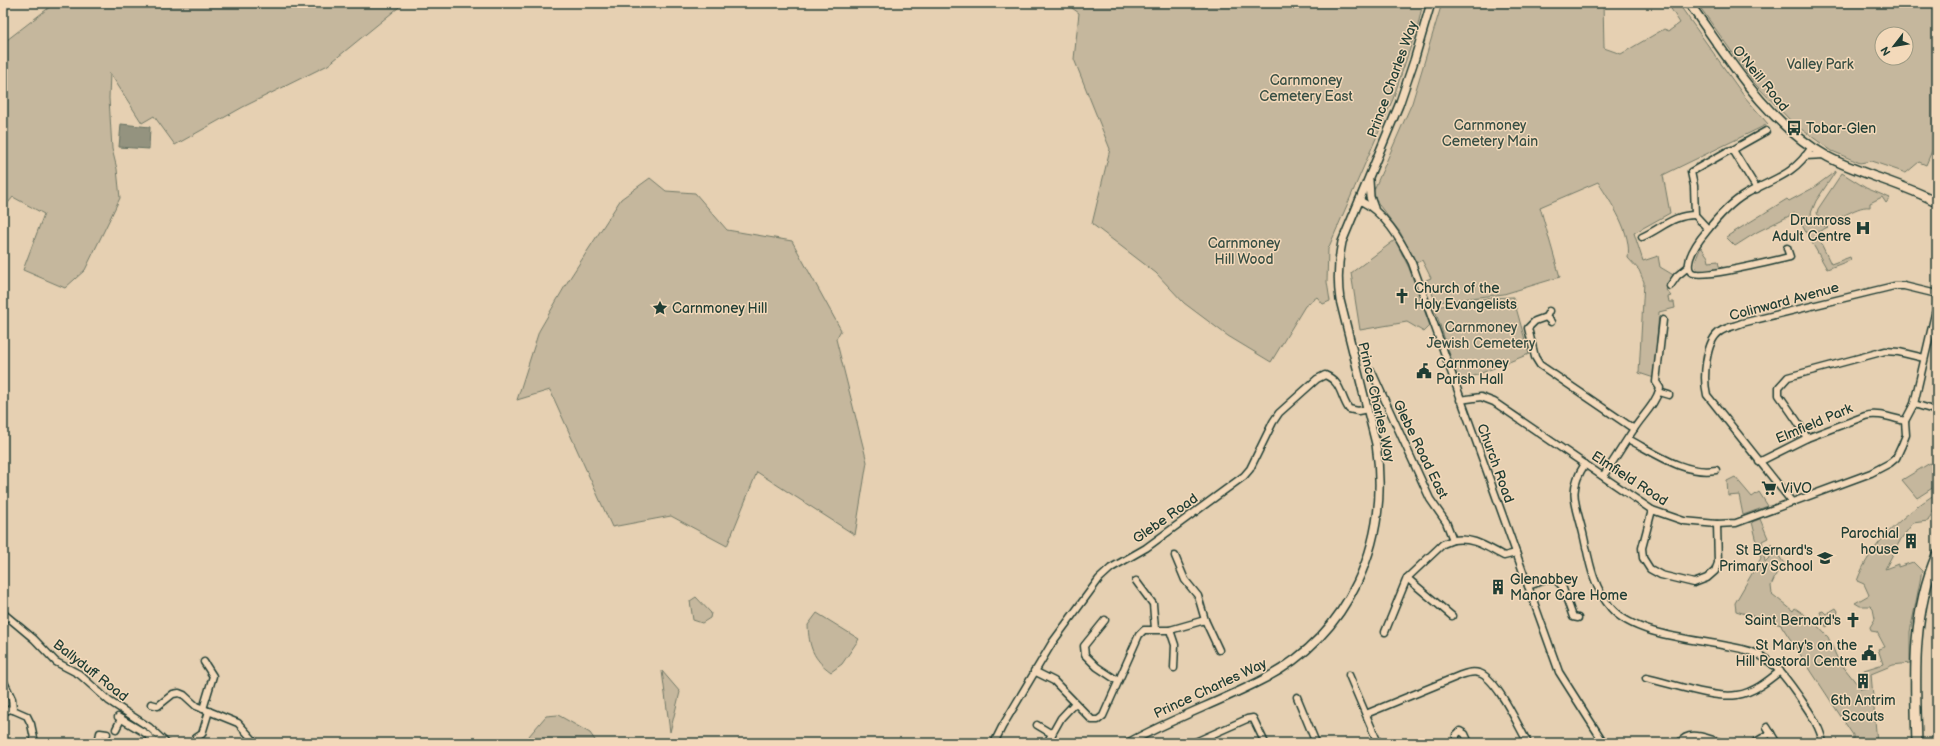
<svg xmlns="http://www.w3.org/2000/svg" width="1940" height="746" font-family="'Balsamiq Sans',sans-serif">
  <style>
    .green { fill: #c5b79d; stroke: #727a68; fill-rule: evenodd }
    .water { fill: #94937f; stroke: #657161 }
    .lines { fill: none; stroke-linecap: round; stroke-linejoin: round }
    .minor-casing { stroke: #1f3d34; stroke-width: 9 }
    .tertiary-casing { stroke: #1f3d34; stroke-width: 10 }
    .secondary-casing { stroke: #1f3d34; stroke-width: 11 }
    .primary-casing { stroke: #1f3d34; stroke-width: 12 }
    .minor { stroke: #f3d9ba; stroke-width: 6 }
    .tertiary { stroke: #f3d9ba; stroke-width: 7 }
    .secondary { stroke: #f3d9ba; stroke-width: 8 }
    .primary { stroke: #f3d9ba; stroke-width: 9 }
    .labels { text-anchor: middle; stroke-width: 3; stroke-linejoin: round; paint-order: stroke }
    .park-label { font-size: 14px; fill: #384f44; stroke: #f3d9ba }
    .street-label { font-size: 14px; fill: #1f3d34; stroke: #f3d9ba }
    .poi-label { font-size: 14px; fill: #1f3d34; stroke: #f3d9ba; text-anchor: start }
  </style>
  <rect width="100%" height="100%" fill="#e6d0b2"/>
  <filter id="ink" filterUnits="userSpaceOnUse"><feTurbulence type="fractalNoise" baseFrequency=".025" numOctaves="2"/><feDisplacementMap in="SourceGraphic" scale="8" xChannelSelector="R" yChannelSelector="G"/><feConvolveMatrix kernelMatrix="1 2 1 2 8 2 1 2 1" color-interpolation-filters="sRGB"/></filter>
  <g filter="url(#ink)">
    <g class="green">
      <polygon points="55,3 404,3 328,65 243,107 175,145 154,116 142,123 110,73 109,98 112,149 117,169 120,198 85,270 65,288 23,270 44,214 13,197 3,209 3,43"/>
      <polygon points="1065,3 1423,3 1418,25 1393,99 1328,249 1327,282 1330,301 1323,304 1317,297 1305,306 1271,362 1228,336 1184,303 1156,273 1092,224 1110,149 1074,59 1079,13"/>
      <path d="M1442 3H1603L1604 48 1621 54 1664 29 1669 31 1680 23 1668 4 1678 3 1744 96 1768 124 1663 175 1670 213 1634 233 1643 261 1658 256 1660 267 1675 276 1666 290 1671 296 1668 297 1669 302H1674L1675 308 1659 312 1654 378 1639 373 1644 282 1639 270 1628 258C1632 232 1611 203 1598 182L1540 207 1560 277 1504 294 1438 302 1435 300 1426 280 1431 278 1422 260 1416 263 1400 232 1379 205 1373 192 1412 103Z"/>
      <path d="M1697 3H1937V139L1926 165 1919 162 1906 173 1871 161 1860 163 1832 151 1794 124 1754 83ZM1882 34H1906V58H1882Z"/>
      <polygon points="1836,171 1816,201 1811,213 1815,223 1828,227 1816,233 1831,264 1850,257 1851,260 1827,269 1795,213 1757,232 1735,246 1726,237 1787,199 1789,201 1813,188"/>
      <path d="M1842 173 1866 188 1890 198 1886 203 1882 197 1870 203V207C1853 205 1837 226 1820 219L1817 213 1818 209Z"/>
      <polygon points="650,178 666,191 695,193 727,230 792,241 841,330 836,339 867,462 855,535 757,472 727,546 671,516 612,527 550,390 517,400 539,331 568,281 621,199"/>
      <polygon points="1395,240 1409,268 1430,326 1424,332 1407,322 1360,330 1351,273"/>
      <path d="M1701 247 1708 257 1709 262 1718 261 1719 266 1725 268C1700 272 1687 277 1701 247Z"/>
      <polygon points="1513,297 1529,354 1459,382 1435,310 1436,307 1488,298"/>
      <polygon points="1930,463 1937,467 1937,485 1917,498 1902,480"/>
      <polygon points="1735,477 1752,497 1759,492 1768,506 1743,515 1739,495 1728,496 1727,481"/>
      <path d="M1937 493V503L1928 521 1913 523 1901 539 1885 569 1898 564V567L1913 562 1922 571 1910 632V663L1893 665 1871 674 1877 743H1853V735L1781 625 1736 611 1735 603 1761 558 1752 522 1760 519 1768 538 1762 541 1765 562 1772 555 1771 544 1785 565 1784 569 1779 568 1771 586 1772 594 1793 611 1795 608 1811 619 1828 637 1838 660 1861 689 1868 687 1864 670 1883 664 1878 649 1885 647 1877 632 1871 631 1870 627 1875 619 1873 609 1870 606H1860L1855 603 1869 595 1864 584 1857 581C1870 544 1905 513 1937 493Z"/>
      <polygon points="696,597 711,613 710,618 702,623 693,620 690,601"/>
      <polygon points="1836,608 1838,611 1835,622 1826,627 1820,612 1823,611 1826,614"/>
      <path d="M817 613 859 639 842 664 831 672C813 659 809 647 808 625Z"/>
      <polygon points="662,671 680,692 670,732"/>
      <polygon points="558,715 590,733 597,743 523,743 546,716"/>
    </g>
    <polygon class="water" points="121,124 150,127 149,149 119,147"/>
    <g class="lines">
      <g class="minor-casing">
        <g id="minor">
          <polyline points="1733,150 1741,145 1766,131"/>
          <polyline points="1805,156 1825,155"/>
          <path d="M1359 200C1385 213 1399 237 1412 263L1559 672 1604 743"/>
          <polyline points="1708,229 1695,215 1694,186 1691,172 1728,151 1733,150 1757,189"/>
          <path d="M1642 237C1662 228 1673 215 1695 215"/>
          <path d="M1787 248 1790 257C1776 260 1699 280 1691 272 1687 268 1689 263 1690 258 1693 249 1700 239 1706 232 1717 218 1730 203 1746 194 1774 178 1792 177 1812 147"/>
          <polyline points="1670,286 1677,276 1688,267"/>
          <polyline points="1549,311 1546,317 1551,322"/>
          <polyline points="1546,317 1535,321 1528,328 1535,357 1540,365 1634,429"/>
          <path d="M1372 372 1430 499 1446 522 1453 540C1474 537 1486 547 1504 556L1516 553"/>
          <polyline points="1659,392 1669,395"/>
          <polyline points="1460,400 1481,397 1494,402 1652,510 1684,521 1717,524 1736,523 1871,473 1890,463 1896,458 1902,445 1906,435 1905,421 1914,404 1937,305"/>
          <polyline points="1914,404 1937,411"/>
          <polyline points="1807,438 1797,421 1779,395 1779,387 1788,377 1885,351 1899,352 1924,358"/>
          <path d="M1628 439C1655 453 1684 475 1716 470"/>
          <path d="M1759 462 1807 438 1865 416C1877 412 1892 418 1905 421"/>
          <path d="M1585 464C1567 491 1576 504 1583 533 1589 559 1592 586 1611 608 1634 635 1693 639 1727 646 1738 648 1751 650 1761 656 1777 665 1788 681 1798 695 1808 710 1820 725 1823 743"/>
          <path d="M1603 476C1614 461 1623 445 1634 429 1643 415 1655 405 1660 388L1656 382 1663 320"/>
          <path d="M1792 502 1707 395C1703 379 1705 340 1721 331 1727 327 1736 326 1742 323L1894 286H1904L1937 294"/>
          <polyline points="1652,510 1642,548 1643,558 1650,569 1661,575 1694,583 1707,578 1715,571 1718,563 1717,524"/>
          <polyline points="1175,556 1185,580 1198,596 1205,620 1219,650"/>
          <polyline points="1407,578 1452,616"/>
          <polyline points="1136,581 1153,604 1155,629"/>
          <polyline points="1528,586 1546,580 1556,580 1562,586 1573,617 1578,618"/>
          <polyline points="3,613 34,639 56,662 79,674 109,701 149,727 166,743"/>
          <polyline points="1105,620 1084,646 1085,655 1097,667 1118,681"/>
          <polyline points="1170,630 1175,645 1174,668"/>
          <polyline points="1385,632 1407,578 1443,544 1453,540"/>
          <polyline points="1034,671 1054,681 1092,720 1098,720 1103,716 1139,635 1144,630 1170,630 1205,620"/>
          <polyline points="1349,675 1378,743"/>
          <path d="M1646 678C1670 683 1714 699 1737 695 1753 693 1768 681 1780 671"/>
          <polyline points="3,680 12,699 13,710"/>
          <polyline points="1297,697 1316,743"/>
          <polyline points="151,704 158,706 173,694 179,693 184,695 196,706 238,723 256,743"/>
          <polyline points="203,709 213,676 204,662"/>
          <polyline points="3,712 11,709 27,716 31,724 35,743"/>
          <path d="M1366 714 1461 675C1467 673 1473 671 1479 673 1497 678 1518 726 1528 743"/>
          <polyline points="118,717 145,733 157,743"/>
          <polyline points="1037,725 1052,734"/>
          <polyline points="1767,727 1775,740"/>
          <polyline points="116,729 121,719"/>
          <polyline points="98,743 100,733 107,734"/>
          <polyline points="200,743 196,738 202,734 209,711"/>
          <path d="M994 743 1002 727 1052 643 1099 579 1111 568 1146 548 1244 476 1250 469 1273 422 1279 413 1317 379 1325 375C1342 382 1340 396 1349 409L1358 411 1368 409"/>
          <polyline points="1047,743 1061,718 1075,703"/>
          <polyline points="1193,743 1247,719 1253,718 1265,743"/>
          <polyline points="1456,743 1456,735 1460,731 1465,734 1469,743"/>
          <path d="M1680 743C1688 729 1710 739 1722 743"/>
          <polyline points="1754,743 1771,733"/>
        </g>
      </g>
      <g class="tertiary-casing">
        <g id="tertiary">
          <polyline points="1369,180 1370,197 1374,208"/>
          <path d="M1128 743C1171 719 1217 703 1260 681 1350 636 1391 541 1376 444L1340 300C1337 280 1338 262 1342 242L1399 105 1414 61 1431 3"/>
        </g>
      </g>
      <g class="secondary-casing">
        <path id="secondary" d="M1689 3C1729 59 1766 123 1828 157 1862 175 1902 183 1937 202"/>
      </g>
      <g class="primary-casing">
        <path id="primary" d="M1917 743C1915 679 1911 615 1937 555"/>
      </g>
      <use href="#minor" class="minor"/>
      <use href="#tertiary" class="tertiary"/>
      <use href="#secondary" class="secondary"/>
      <use href="#primary" class="primary"/>
    </g>
  </g>
  <defs>
    <g id="bus-bare" transform="scale(1.2)"><path d="M-5-6H5V4H4V6H2V4H-2V6H-4V4H-5ZM-3.5-4V0h7V-4ZM-3.5 1.2v1.5H-2V1.2ZM2 1.2v1.5H3.5V1.2Z" fill="#1f3d34" stroke="#f3d9ba" stroke-width="2.5" paint-order="stroke"/></g>
    <g id="hospital-bare" transform="scale(1.2)"><path d="M-5-5h3v3.5h4V-5h3V5h-3V1.5h-4V5h-3Z" fill="#1f3d34" stroke="#f3d9ba" stroke-width="2.5" paint-order="stroke"/></g>
    <g id="church-bare" transform="scale(1.2)"><path d="M-1.2-6h2.4v3.5h3.3v2.4h-3.3V6h-2.4V-.1h-3.3v-2.4h3.3Z" fill="#1f3d34" stroke="#f3d9ba" stroke-width="2.5" paint-order="stroke"/></g>
    <g id="sight-bare" transform="scale(1.2)"><path d="M0-6L1.8-2.2L6-1.7L2.9 1.2L3.7 5.4L0 3.3L-3.7 5.4L-2.9 1.2L-6-1.7L-1.8-2.2Z" fill="#1f3d34" stroke="#f3d9ba" stroke-width="2.5" paint-order="stroke"/></g>
    <g id="civic-bare" transform="scale(1.2)"><path d="M-.6-6.5H3V-4.5H.6V-3L4-1V1h2V6H-6V1h2V-1L-.6-3ZM-1.2 2.5V6h2.4V2.5Z" fill="#1f3d34" stroke="#f3d9ba" stroke-width="2.5" paint-order="stroke"/></g>
    <g id="supermarket-bare" transform="scale(1.2)"><path d="M-6-5.5h2.5l.6 2H6L4.5 2H-2.5L-4.4-4H-6ZM-1.5 3.2a1.3 1.3 0 1 0 .1 0ZM3 3.2a1.3 1.3 0 1 0 .1 0Z" fill="#1f3d34" stroke="#f3d9ba" stroke-width="2.5" paint-order="stroke"/></g>
    <g id="building-bare" transform="scale(1.2)"><path d="M-4-6H4V6H1V3H-1V6H-4ZM-2.5-4.3h1.7v1.8h-1.7ZM.8-4.3h1.7v1.8H.8ZM-2.5-1h1.7V.8h-1.7ZM.8-1h1.7V.8H.8Z" fill="#1f3d34" stroke="#f3d9ba" stroke-width="2.5" paint-order="stroke"/></g>
    <g id="school-bare" transform="scale(1.2)"><path d="M0-5L7-2L0 1L-7-2ZM-4 1L0 2.5L4 1V4Q0 6-4 4Z" fill="#1f3d34" stroke="#f3d9ba" stroke-width="2.5" paint-order="stroke"/></g>
  </defs>
  <g fill-rule="evenodd">
    <use href="#bus-bare" x="1794" y="128"/>
    <use href="#hospital-bare" x="1863" y="228"/>
    <use href="#church-bare" x="1402" y="296"/>
    <use href="#sight-bare" x="660" y="308"/>
    <use href="#civic-bare" x="1424" y="371"/>
    <use href="#supermarket-bare" x="1769" y="488"/>
    <use href="#building-bare" x="1911" y="541"/>
    <use href="#school-bare" x="1825" y="558"/>
    <use href="#building-bare" x="1498" y="587"/>
    <use href="#church-bare" x="1853" y="620"/>
    <use href="#civic-bare" x="1869" y="653"/>
    <use href="#building-bare" x="1863" y="681"/>
  </g>
  <g class="labels">
    <g class="park-label">
      <text x="1820" y="69">Valley Park</text>
      <text x="1306" y="85">Carnmoney<tspan x="1306" dy="16">Cemetery East</tspan></text>
      <text x="1490" y="130">Carnmoney<tspan x="1490" dy="16">Cemetery Main</tspan></text>
      <text x="1244" y="248">Carnmoney<tspan x="1244" dy="16">Hill Wood</tspan></text>
      <text x="1481" y="332">Carnmoney<tspan x="1481" dy="16">Jewish Cemetery</tspan></text>
    </g>
    <g class="street-label">
      <text transform="translate(1761 78) rotate(51)" y="5">O'Neill Road</text>
      <text transform="translate(1392 79) rotate(-70)" y="5">Prince Charles Way</text>
      <text transform="translate(1784 301) rotate(-15)" y="5">Colinward Avenue</text>
      <text transform="translate(1377 402) rotate(77)" y="5">Prince Charles Way</text>
      <text transform="translate(1814 423) rotate(-23)" y="5">Elmfield Park</text>
      <text transform="translate(1421 449) rotate(64)" y="5">Glebe Road East</text>
      <text transform="translate(1496 463) rotate(70)" y="5">Church Road</text>
      <text transform="translate(1630 478) rotate(33)" y="5">Elmfield Road</text>
      <text transform="translate(1165 518) rotate(-35)" y="5">Glebe Road</text>
      <text transform="translate(91 670) rotate(38)" y="5">Ballyduff Road</text>
      <text transform="translate(1210 688) rotate(-25)" y="5">Prince Charles Way</text>
    </g>
    <g class="poi-label">
      <text x="1806" y="133">Tobar-Glen</text>
      <text x="1851" y="225" text-anchor="end">Drumross<tspan x="1851" dy="16">Adult Centre</tspan></text>
      <text x="1414" y="293">Church of the<tspan x="1414" dy="16">Holy Evangelists</tspan></text>
      <text x="672" y="313">Carnmoney Hill</text>
      <text x="1436" y="368">Carnmoney<tspan x="1436" dy="16">Parish Hall</tspan></text>
      <text x="1781" y="493">ViVO</text>
      <text x="1899" y="538" text-anchor="end">Parochial<tspan x="1899" dy="16">house</tspan></text>
      <text x="1813" y="555" text-anchor="end">St Bernard's<tspan x="1813" dy="16">Primary School</tspan></text>
      <text x="1510" y="584">Glenabbey<tspan x="1510" dy="16">Manor Care Home</tspan></text>
      <text x="1841" y="625" text-anchor="end">Saint Bernard's</text>
      <text x="1857" y="650" text-anchor="end">St Mary's on the<tspan x="1857" dy="16">Hill Pastoral Centre</tspan></text>
      <text x="1863" y="705" text-anchor="middle">6th Antrim<tspan x="1863" dy="16">Scouts</tspan></text>
    </g>
  </g>
  <rect width="1940" height="746" fill="none" stroke="#f3d9ba" stroke-width="16"/>
  <rect x="8" y="8" width="1924" height="730" fill="none" stroke="#1f3d34" stroke-width="1.5" filter="url(#ink)"/>
  <g transform="translate(1894 46) rotate(239)"><circle r="19" fill="#f3d9ba" stroke="#9e9b84"/>
  <path d="M0-3L7 15L0 10L-7 15Z" fill="#1f3d34"/>
  <text y="-6" font-size="11" font-weight="bold" text-anchor="middle" fill="#1f3d34">N</text>
  </g>
</svg>
